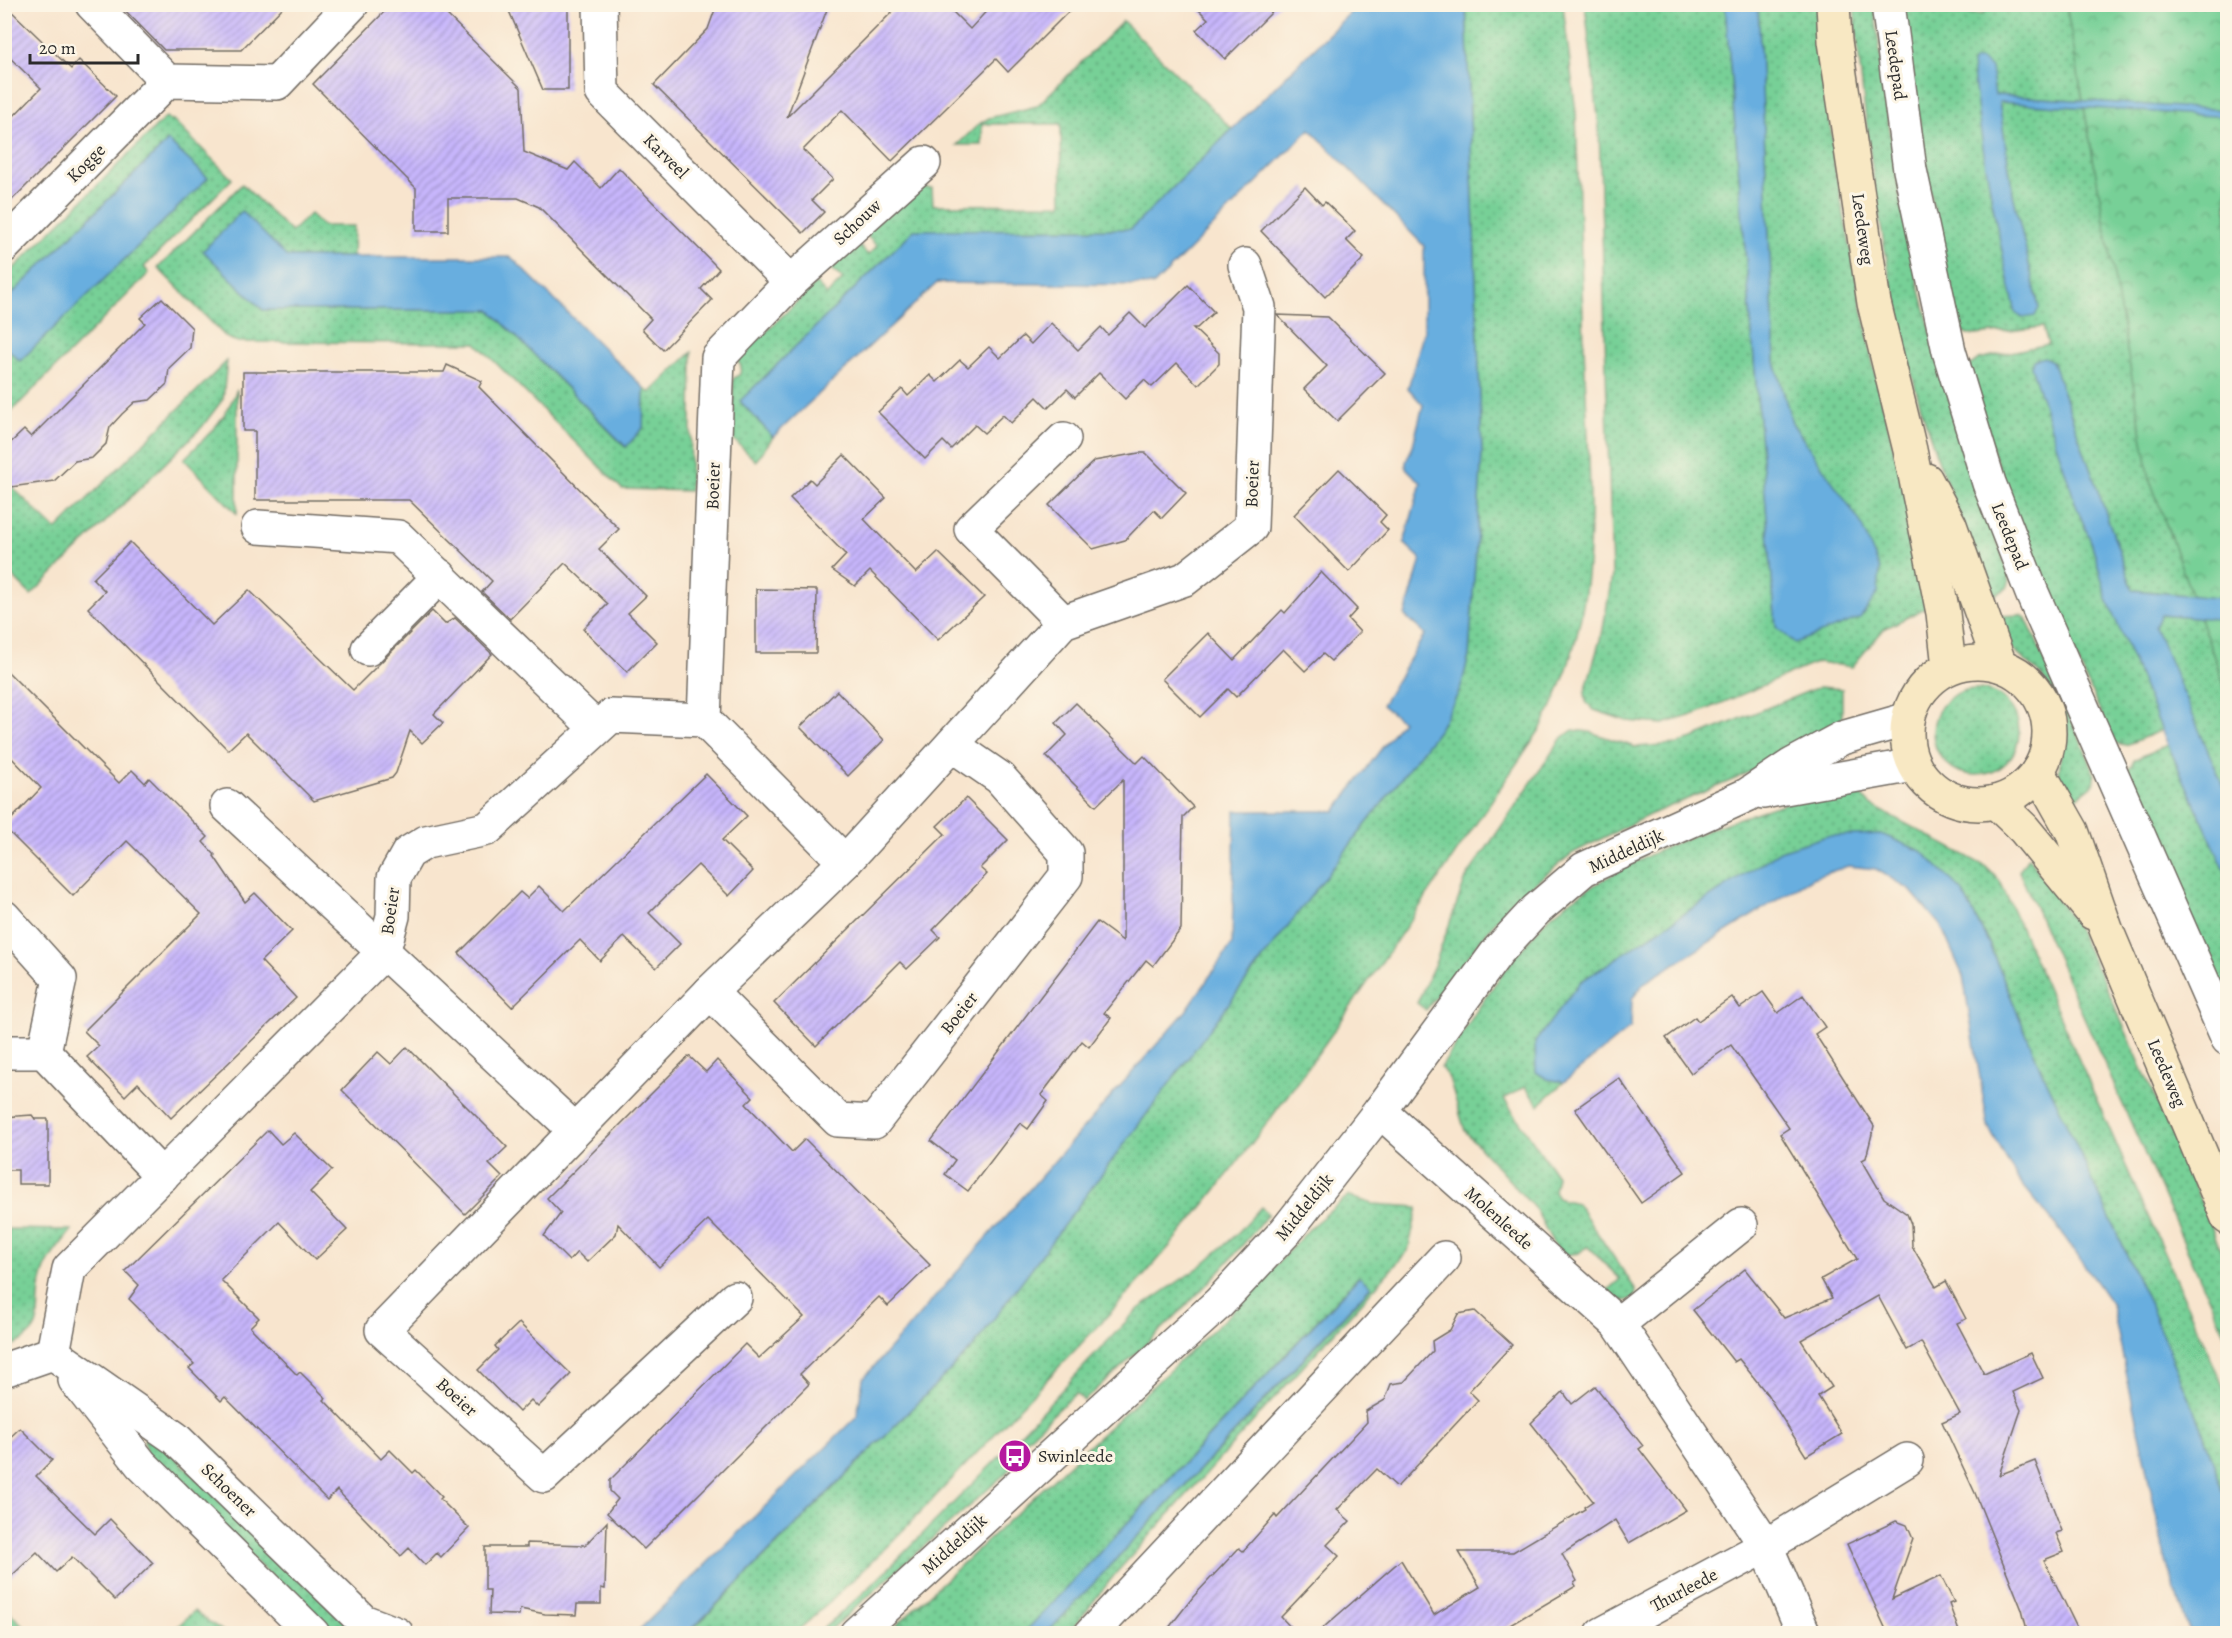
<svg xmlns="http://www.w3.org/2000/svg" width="2232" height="1638" font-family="Alegreya,serif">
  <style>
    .grass { fill: url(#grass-dots); stroke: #517e61; stroke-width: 1.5 }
    .park { fill: url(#park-crowns); stroke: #517e61; stroke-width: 1.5 }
    .water { fill: #68aedf; stroke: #4a6c85; stroke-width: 1.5 }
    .building { fill: url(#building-hatch) }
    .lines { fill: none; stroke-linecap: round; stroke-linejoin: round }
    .minor-casing { stroke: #736c64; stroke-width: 36 }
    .tertiary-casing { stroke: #736c64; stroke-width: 36 }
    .secondary-casing { stroke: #736c64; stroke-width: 36 }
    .minor { stroke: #fff; stroke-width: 33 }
    .tertiary { stroke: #fff; stroke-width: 33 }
    .secondary { stroke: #f8e8c3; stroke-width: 33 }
    .labels { text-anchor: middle; stroke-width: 6; stroke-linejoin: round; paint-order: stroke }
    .street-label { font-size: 18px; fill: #2b2b2b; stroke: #fcf5e5 }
    .poi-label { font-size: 18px; fill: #2b2b2b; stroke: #fcf5e5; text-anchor: start }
  </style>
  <defs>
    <pattern id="grass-dots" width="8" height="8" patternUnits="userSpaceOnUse" patternTransform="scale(1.5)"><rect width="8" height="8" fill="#77d097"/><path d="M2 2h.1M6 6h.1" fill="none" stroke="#62a97b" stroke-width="1.8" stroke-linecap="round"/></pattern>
    <pattern id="park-crowns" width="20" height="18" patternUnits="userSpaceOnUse" patternTransform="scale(1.5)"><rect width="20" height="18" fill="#77d097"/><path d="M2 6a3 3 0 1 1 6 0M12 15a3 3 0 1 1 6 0" fill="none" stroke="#62a97b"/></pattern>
    <pattern id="building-hatch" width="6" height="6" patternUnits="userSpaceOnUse" patternTransform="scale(1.5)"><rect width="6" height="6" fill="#c7b6fc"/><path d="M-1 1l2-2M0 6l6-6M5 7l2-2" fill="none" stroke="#a294cc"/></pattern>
  </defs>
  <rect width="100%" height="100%" fill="#fcf5e5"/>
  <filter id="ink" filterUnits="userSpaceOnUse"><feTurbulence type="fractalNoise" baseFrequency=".0167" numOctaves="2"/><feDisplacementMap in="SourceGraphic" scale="12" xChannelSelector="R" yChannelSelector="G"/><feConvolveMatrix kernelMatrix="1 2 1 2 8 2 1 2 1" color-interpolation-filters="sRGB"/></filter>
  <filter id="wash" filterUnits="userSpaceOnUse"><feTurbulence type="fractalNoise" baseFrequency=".008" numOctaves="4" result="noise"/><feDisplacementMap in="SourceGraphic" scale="24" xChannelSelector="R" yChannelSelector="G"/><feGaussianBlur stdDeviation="1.35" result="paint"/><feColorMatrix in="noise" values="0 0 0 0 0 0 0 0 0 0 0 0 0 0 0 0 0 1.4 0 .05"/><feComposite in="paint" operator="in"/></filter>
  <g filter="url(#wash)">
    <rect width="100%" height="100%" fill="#f8e5ce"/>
    <g class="grass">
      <polygon points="1988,4 2227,5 2227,110 1995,95 1991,198 2016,313 2039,308 2013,194 1999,102 2227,117 2227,599 2133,590 2052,361 2044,358 2033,360 2077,508 2092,544 2107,599 2162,730 2126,745 2114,743 2012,510 1967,368 1979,359 2048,344 2043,327 1976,335 1967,335 1956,328 1929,184 1902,5 1963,5 1969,14 1983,14"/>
      <path d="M1466 5H1563L1576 113C1579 200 1582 286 1585 372 1590 499 1605 611 1541 728 1432 887 1327 1050 1207 1201 1146 1278 1076 1349 1008 1420 939 1493 871 1567 795 1633L688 1634 972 1348 1251 974 1439 729 1460 690 1469 656 1482 454Z"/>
      <polygon points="1585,5 1725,5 1776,626 1825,471 1792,423 1775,362 1758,5 1821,5 1834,164 1873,364 1926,578 1929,606 1884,629 1852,667 1818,662 1696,714 1663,724 1627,721 1594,710 1586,702 1585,692 1603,629 1612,576 1599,127"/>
      <path d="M1854 5H1874C1885 87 1892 171 1911 253 1936 363 1975 471 2010 580L2007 588 1994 596 1990 593C1966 533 1941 473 1922 411 1884 280 1866 140 1854 5Z"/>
      <polygon points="1123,21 1232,129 1131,229 914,230 740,401 773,437 756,461 733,439 733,379 740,374 741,366 737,360 816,283 827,295 843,279 831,269 858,244 868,255 877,246 865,234 913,187 932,188 933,205 1062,204 1061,124 982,124 982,145 957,145 979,124 989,118 1037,106"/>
      <polygon points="166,117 172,122 173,120 232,179 144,267 149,273 5,418 4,346 20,361 208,178 168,141 5,301 5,277"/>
      <polygon points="242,184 291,232 310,214 323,226 354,226 353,257 287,257 263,310 490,310 625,447 643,428 644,388 650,393 692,352 690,491 622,489 476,343 238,342 227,338 158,268"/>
      <polygon points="227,361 223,399 202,427 31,595 5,569 4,479 56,530"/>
      <path d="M237 389V514L184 459C208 435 225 421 237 389Z"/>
      <polygon points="2160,614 2227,620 2227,795 2157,638 2155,627"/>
      <polygon points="2021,615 2026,618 2095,773 2093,785 2070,803 2059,778 2063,723 2054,695 2040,674 2012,649 1999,616"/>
      <polygon points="1819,687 1842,689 1842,724 1735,779 1649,815 1573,853 1510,903 1426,1010 1417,1003 1436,961 1466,878 1561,739 1573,730 1590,732 1635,747 1678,744"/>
      <circle cx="1976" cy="732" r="43"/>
      <polygon points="2168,745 2227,875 2227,1005 2127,771 2135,759"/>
      <path d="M1852 785 1869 804 1985 866 2000 881 2227 1395V1502L2203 1432 2149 1303 2037 1060 1989 943 1962 891 1881 834 1668 925 1580 982 1547 1079 1564 1082 1539 1105 1525 1086 1504 1099 1557 1176 1554 1191 1559 1199 1577 1203 1636 1290 1635 1298 1614 1304 1602 1295 1620 1279 1587 1246 1579 1253 1565 1255 1555 1247 1536 1210 1465 1131 1449 1078 1441 1068C1468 1024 1494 980 1529 941 1536 932 1544 921 1553 914 1631 851 1755 809 1852 785Z"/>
      <polygon points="2028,857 2074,922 2104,982 2206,1213 2227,1267 2227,1339 2019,871"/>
      <polygon points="1348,1196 1373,1204 1418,1207 1408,1251 1116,1573 1069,1633 1047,1633 1371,1287 1358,1277 1024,1633 887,1634 1230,1314 1312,1226"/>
      <path d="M1261 1207 1268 1214C1214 1284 1149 1342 1084 1401L1076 1393 1013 1452 1008 1447 1137 1310 1201 1266 1235 1236Z"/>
      <path d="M5 1229 72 1230C61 1244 46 1260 42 1278 32 1319 52 1328 5 1350Z"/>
      <polygon points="151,1435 366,1633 330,1633 323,1628 146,1453 144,1440"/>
      <polygon points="1002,1454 1014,1466 827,1633 818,1633 872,1585"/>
      <polygon points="5,1608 31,1633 5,1633"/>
      <polygon points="194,1611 224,1632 226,1633 171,1633"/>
    </g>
    <polygon class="park" points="2066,5 2227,5 2227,693 2150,480"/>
    <g class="water">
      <polygon points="1358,5 1466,5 1482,454 1469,656 1460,690 1439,729 1251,974 972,1348 688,1633 636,1633 857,1416 863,1379 1186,1011 1232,944 1235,811 1335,811 1402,721 1382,705 1425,634 1405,616 1421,559 1404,543 1421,483 1406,468 1406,462 1413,445 1423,405 1408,388 1424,331 1424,246 1310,129 1154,285 937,283 773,437 740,401 914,230 1131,229"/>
      <polygon points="1725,5 1758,5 1775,362 1792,423 1859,520 1880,569 1878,593 1860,618 1795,643 1776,627"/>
      <path d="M1975 60H1981L1991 68 1995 95 2227 110V117L1999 102 2013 194 2039 308 2035 316 2022 318 2016 313C1996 231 1981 148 1972 64Z"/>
      <polygon points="168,141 208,178 20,361 5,346 5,301"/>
      <polygon points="242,211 287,257 511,257 644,388 643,428 626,447 490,310 263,310 203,251"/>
      <polygon points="2044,357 2052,361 2133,590 2227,599 2227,620 2161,614 2155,627 2227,795 2227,875 2168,745 2107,599 2092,544 2077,508 2031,366 2033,360"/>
      <polygon points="1881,834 1923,852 1962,891 1989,944 2037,1060 2149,1303 2203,1432 2227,1502 2227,1633 2190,1633 2166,1562 2112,1305 2059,1229 2017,1178 1988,1126 1963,976 1941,926 1910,890 1876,869 1848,866 1812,878 1644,983 1632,999 1631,1027 1564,1082 1547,1079 1536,1072 1535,1042 1580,982 1780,851 1827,836"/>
      <polygon points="1359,1277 1371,1286 1047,1633 1024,1633"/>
    </g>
    <g id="blocks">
      <g class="building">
        <polygon points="4,4 71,69 79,60 116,96 4,208 4,126 41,88 4,52"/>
        <polygon points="119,4 286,4 241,50 164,50"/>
        <polygon points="392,4 436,4 521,88 524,152 568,170 575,162 601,188 619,168 719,269 701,289 712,300 663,350 642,329 651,319 539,207 518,198 448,198 448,231 416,231 416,188 313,84"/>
        <polygon points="506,4 568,4 568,90 543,90"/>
        <polygon points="717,4 829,4 787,117 900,4 945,4 970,29 993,4 1076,4 1008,72 996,59 892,161 842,110 803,150 833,179 812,200 824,212 803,233 654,85 708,29"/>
        <polygon points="1193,4 1280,4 1225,59 1196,30 1208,19"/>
        <polygon points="1305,187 1322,205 1325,202 1355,231 1346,240 1364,258 1325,297 1261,231"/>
        <polygon points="1188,285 1214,312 1197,328 1193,328 1219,353 1219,364 1198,385 1177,363 1152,387 1144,380 1125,399 1099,373 1075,397 1067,389 1048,408 1037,397 1011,423 1003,415 984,433 975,425 951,449 943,441 925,459 878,412 902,389 908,396 930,375 937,382 960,360 968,367 989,347 1000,358 1023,336 1031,344 1051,323 1078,350 1101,327 1108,335 1130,313 1145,328"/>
        <polygon points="162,298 192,328 190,348 169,368 167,384 150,400 135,402 122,414 110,427 106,444 92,458 75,461 54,481 4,488 4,449 24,430 31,437 145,323 140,318"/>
        <polygon points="1277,315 1328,317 1385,373 1337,421 1304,389 1327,366"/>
        <polygon points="447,365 482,381 479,387 619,529 599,549 646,596 628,613 657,642 627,672 583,629 608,604 565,563 510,619 482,592 492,581 409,500 255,500 255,431 243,431 243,372 444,372"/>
        <polygon points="1139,453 1146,453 1186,493 1162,518 1154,510 1125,540 1093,549 1049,505 1094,461"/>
        <polygon points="844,455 886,498 864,519 916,573 938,552 984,597 938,640 870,571 855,586 832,570 846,555 790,498 810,479 815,484"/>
        <polygon points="1339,469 1386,515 1380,522 1388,530 1349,572 1294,515"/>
        <polygon points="130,542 212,625 249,590 353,690 432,611 445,624 455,618 492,654 434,714 443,723 422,743 410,731 396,773 392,778 314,801 246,733 228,750 88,608 105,591 93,579"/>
        <polygon points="1321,572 1357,609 1348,619 1360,632 1331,661 1323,654 1305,671 1283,649 1236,697 1228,689 1200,717 1162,679 1208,633 1234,660 1282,610 1285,613"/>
        <polygon points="756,589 817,590 816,653 756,653"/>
        <polygon points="4,668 119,783 132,770 145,783 149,778 208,837 203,842 215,855 214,856 245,902 255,893 292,931 261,961 296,998 171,1118 138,1083 125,1096 87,1057 99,1046 84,1031 201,914 127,841 73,896 4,827 41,788 4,750"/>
        <polygon points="837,691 884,740 848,776 800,727"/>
        <polygon points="1076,703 1137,763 1144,756 1193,807 1183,817 1181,929 1153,966 1146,960 1104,1013 1111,1018 1089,1047 1082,1041 1041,1095 1048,1101 1028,1129 1020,1123 968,1191 945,1174 955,1160 931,1141 1097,922 1123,941 1123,780 1096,806 1046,756 1067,735 1056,723"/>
        <polygon points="706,774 747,816 722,840 753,871 729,896 698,865 673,889 649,913 680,944 656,968 624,937 600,961 580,940 512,1007 459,953 520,892 527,898 539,886 564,911"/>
        <polygon points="966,798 1008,840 980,868 987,874 933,930 940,937 907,969 900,962 816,1046 774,1003 945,834 937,826"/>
        <polygon points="1763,992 1778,1013 1803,995 1825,1027 1815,1034 1874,1126 1866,1158 1862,1160 1884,1198 1907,1214 1911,1224 1912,1246 1936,1287 1946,1281 1966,1319 1957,1323 1984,1374 2031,1353 2043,1378 2013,1392 2021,1410 1999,1475 2035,1461 2062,1531 2056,1533 2064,1552 2044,1560 2080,1634 2028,1634 2022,1610 1975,1493 1942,1422 1960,1414 1921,1342 1907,1350 1878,1296 1801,1340 1832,1387 1818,1396 1842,1434 1806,1456 1767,1394 1739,1359 1734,1362 1693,1310 1745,1269 1784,1318 1832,1298 1821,1279 1857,1259 1780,1134 1789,1128 1731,1045 1691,1073 1666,1038 1695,1017 1698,1021 1732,997 1740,1008"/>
        <polygon points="407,1047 507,1147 489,1164 502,1177 465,1214 342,1090 378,1052 391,1064"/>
        <polygon points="689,1056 706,1072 717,1060 753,1097 746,1104 792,1152 805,1139 930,1265 888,1306 879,1297 800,1374 809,1384 644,1549 607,1513 618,1499 610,1491 610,1480 745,1344 759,1358 804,1317 708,1220 659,1267 618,1224 616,1234 587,1262 577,1252 569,1261 544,1236 561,1213 547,1198"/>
        <polygon points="1619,1078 1685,1172 1641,1203 1575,1109"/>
        <polygon points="32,1115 35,1119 48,1119 48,1184 18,1184 18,1170 4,1170 4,1117"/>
        <polygon points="268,1130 281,1144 294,1133 332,1170 310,1192 347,1230 315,1260 279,1222 221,1280 259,1318 250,1327 297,1375 300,1372 326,1398 324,1400 381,1459 390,1450 413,1473 416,1470 442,1497 440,1499 469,1528 441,1557 437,1553 425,1565 409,1548 401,1556 337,1490 327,1500 225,1397 221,1401 189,1368 194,1364 129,1299 139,1285 125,1271"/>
        <polygon points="1475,1311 1512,1345 1469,1391 1478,1400 1397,1487 1377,1469 1337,1510 1350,1521 1327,1545 1339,1556 1281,1617 1297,1634 1164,1634 1193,1597 1239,1548 1243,1551 1275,1515 1277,1518 1367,1422 1366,1411 1385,1400 1391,1384 1404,1382 1433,1351 1432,1341 1450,1330 1458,1314"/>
        <polygon points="519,1323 571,1374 538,1407 531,1400 519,1412 478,1370 498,1350 495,1346"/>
        <polygon points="1595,1386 1643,1446 1639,1449 1686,1510 1629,1543 1615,1520 1562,1554 1577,1581 1574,1583 1576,1586 1495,1634 1316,1634 1401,1560 1434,1615 1480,1587 1459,1552 1513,1552 1585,1509 1584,1507 1593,1501 1531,1423 1563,1392 1572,1404"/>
        <polygon points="20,1428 52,1460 36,1476 95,1534 110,1519 153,1563 115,1600 72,1557 56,1572 37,1552 4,1583 4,1443"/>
        <polygon points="1896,1521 1907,1525 1913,1539 1892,1599 1941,1576 1954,1602 1949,1604 1960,1634 1888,1634 1847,1544"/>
        <polygon points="607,1522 605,1589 601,1588 601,1604 577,1604 576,1615 545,1614 520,1609 519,1615 489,1614 490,1590 485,1590 485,1547 527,1547 527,1543 585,1545"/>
      </g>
    </g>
  </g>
  <g filter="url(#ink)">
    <use href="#blocks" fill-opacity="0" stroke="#736c64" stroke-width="1.5"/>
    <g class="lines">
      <g class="minor-casing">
        <g id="minor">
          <polyline points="92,4 167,81"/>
          <polyline points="600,4 602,92 791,282"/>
          <polyline points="1888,4 1910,170 1949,351 1989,483 2032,593 2228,1039"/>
          <polyline points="4,246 167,81 277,83 352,4"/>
          <polyline points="258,527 398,537 596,728"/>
          <polyline points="1063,622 971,529 1064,439"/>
          <polyline points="368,649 440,576"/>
          <polyline points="704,720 718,358 791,282 924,163"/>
          <polyline points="227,806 575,1130"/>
          <polyline points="845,862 1063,622 1185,579 1251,527 1259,307 1245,265"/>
          <polyline points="4,917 60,979 44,1052"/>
          <polyline points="710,992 838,1120 874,1122 1066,876 1066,853 1000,778 952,745"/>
          <polyline points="4,1052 44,1052 162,1176"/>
          <polyline points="1380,1111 1618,1324 1766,1546 1804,1634"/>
          <polyline points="1618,1324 1741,1225"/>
          <polyline points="53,1353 69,1269 383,953 393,916 394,878 408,853 426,842 487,829 611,716 704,720 845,862 710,992 382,1330 544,1476 735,1298"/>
          <polyline points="53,1353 175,1438 363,1621 397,1634"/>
          <polyline points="4,1370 53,1353"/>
          <polyline points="75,1380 141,1464 313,1634"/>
          <polyline points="1091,1634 1444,1258"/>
          <polyline points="1602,1634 1766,1546 1907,1460"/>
        </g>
      </g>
      <g class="tertiary-casing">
        <g id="tertiary">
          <polyline points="1763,792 1914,765"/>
          <polyline points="856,1634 1219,1303 1286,1231 1380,1111 1498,951 1536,910 1584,869 1747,795 1792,765 1842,738 1908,719"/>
        </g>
      </g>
      <g class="secondary-casing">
        <g id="secondary">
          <polyline points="1833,4 1835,41 1874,303 1910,450 1943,613 1949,667"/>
          <polyline points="1926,480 1950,525 2000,665"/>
          <circle cx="1978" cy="733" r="71"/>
          <polyline points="2038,771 2072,831 2106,929 2228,1218"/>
          <polyline points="1996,802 2024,829 2093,913"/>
        </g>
      </g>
      <use href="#minor" class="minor"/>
      <use href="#tertiary" class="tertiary"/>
      <use href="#secondary" class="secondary"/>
    </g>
  </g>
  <defs>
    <g id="bus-disc" transform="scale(1.725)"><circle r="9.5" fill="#b5179e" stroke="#fcf5e5"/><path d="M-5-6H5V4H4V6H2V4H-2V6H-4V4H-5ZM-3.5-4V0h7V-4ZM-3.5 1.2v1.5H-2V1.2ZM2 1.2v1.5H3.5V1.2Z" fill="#fff"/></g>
  </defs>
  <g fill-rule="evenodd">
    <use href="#bus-disc" x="1015" y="1456"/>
  </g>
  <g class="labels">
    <g class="street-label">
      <text transform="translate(1896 65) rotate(82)" y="6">Leedepad</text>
      <text transform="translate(666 156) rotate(45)" y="6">Karveel</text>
      <text transform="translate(86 163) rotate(-45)" y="6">Kogge</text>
      <text transform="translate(857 222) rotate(-43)" y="6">Schouw</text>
      <text transform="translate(1863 229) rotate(82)" y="6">Leedeweg</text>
      <text transform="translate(1252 484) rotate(-88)" y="6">Boeier</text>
      <text transform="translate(713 486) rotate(-88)" y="6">Boeier</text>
      <text transform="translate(2010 536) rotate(68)" y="6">Leedepad</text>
      <text transform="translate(1626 851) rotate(-25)" y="6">Middeldijk</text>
      <text transform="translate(390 911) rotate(-82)" y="6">Boeier</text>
      <text transform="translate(959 1013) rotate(-52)" y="6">Boeier</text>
      <text transform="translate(2167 1073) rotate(67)" y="6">Leedeweg</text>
      <text transform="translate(1304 1207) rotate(-51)" y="6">Middeldijk</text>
      <text transform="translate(1499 1218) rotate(42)" y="6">Molenleede</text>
      <text transform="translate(457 1397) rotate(42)" y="6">Boeier</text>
      <text transform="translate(229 1490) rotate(44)" y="6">Schoener</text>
      <text transform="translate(954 1544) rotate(-42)" y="6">Middeldijk</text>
      <text transform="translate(1684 1590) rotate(-28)" y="6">Thurleede</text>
    </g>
    <g class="poi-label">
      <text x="1038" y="1462">Swinleede</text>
    </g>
  </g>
  <rect width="2232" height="1638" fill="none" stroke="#fcf5e5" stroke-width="24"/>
  <path d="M30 54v9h108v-9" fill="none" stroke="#2b2b2b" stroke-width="3"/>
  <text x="39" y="54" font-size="18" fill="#2b2b2b" stroke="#fcf5e5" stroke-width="4.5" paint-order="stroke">20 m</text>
</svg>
